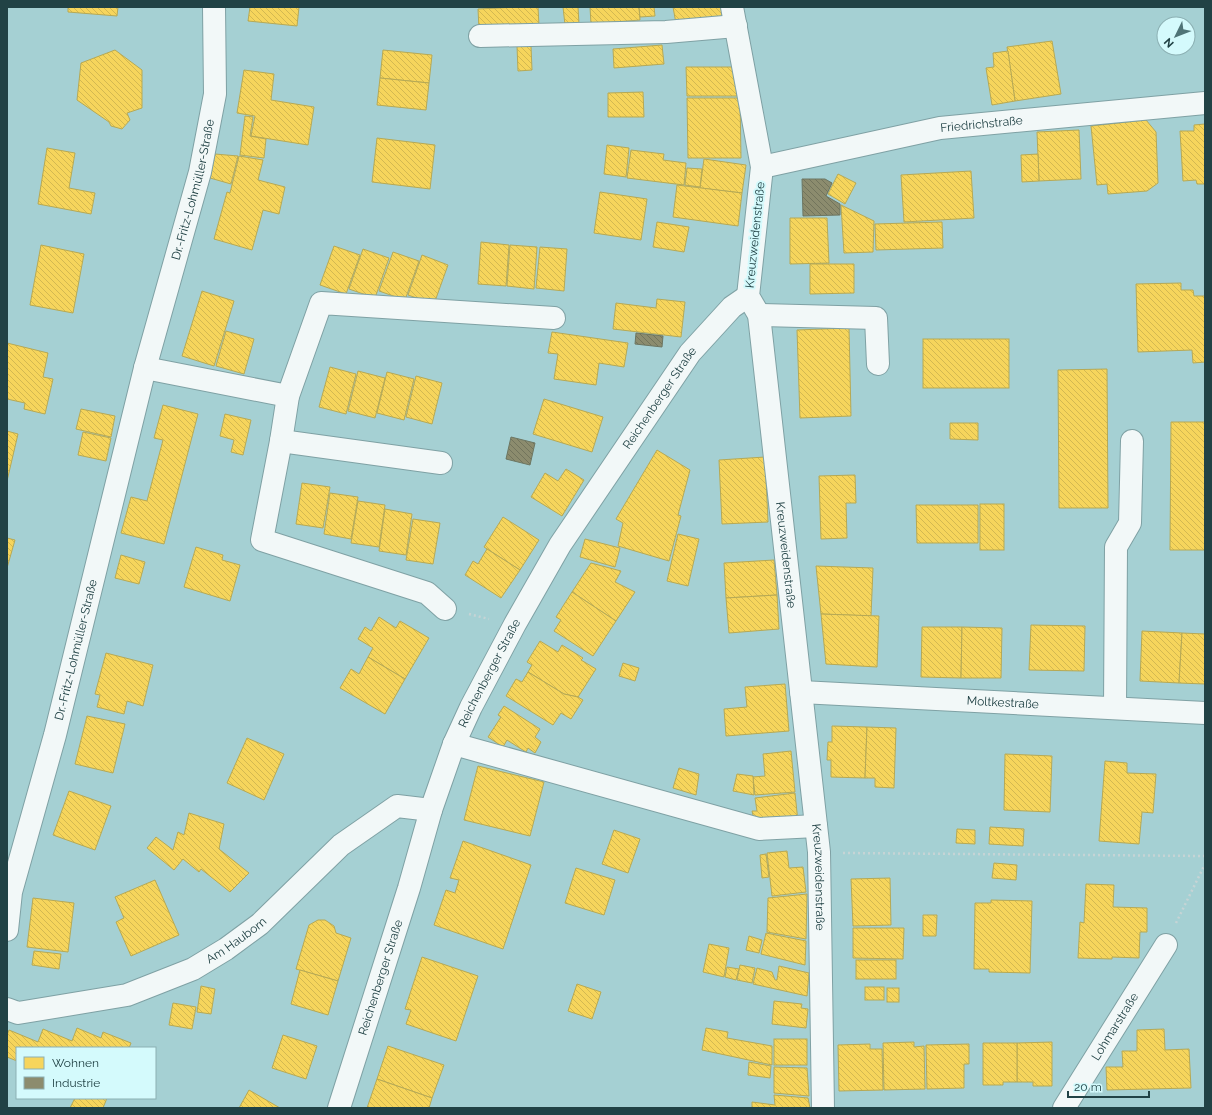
<svg xmlns="http://www.w3.org/2000/svg" width="1212" height="1115" font-family="Raleway,sans-serif">
  <style>
    .homes { fill: url(#homes-back-hatch); stroke: #b6a955 }
    .industry { fill: url(#industry-back-hatch); stroke: #6c7662 }
    .lines { fill: none; stroke-linecap: round; stroke-linejoin: round }
    .minor-casing { stroke: #7fa1a4; stroke-width: 24 }
    .path { stroke: #c6d4d5; stroke-width: 2.5; stroke-dasharray: 2 3; stroke-linecap: butt }
    .minor { stroke: #f2f8f8; stroke-width: 22 }
    .labels { text-anchor: middle; stroke-width: 4; stroke-linejoin: round; paint-order: stroke }
    .street-label { font-size: 12px; fill: #214245; stroke: #d4fafc }
  </style>
  <defs>
    <pattern id="homes-back-hatch" width="6" height="6" patternUnits="userSpaceOnUse"><rect width="6" height="6" fill="#f6d55c"/><path d="M-1 5l2 2M0 0l6 6M5-1l2 2" fill="none" stroke="#d3b851"/></pattern>
    <pattern id="industry-back-hatch" width="6" height="6" patternUnits="userSpaceOnUse"><rect width="6" height="6" fill="#8c8c6e"/><path d="M-1 5l2 2M0 0l6 6M5-1l2 2" fill="none" stroke="#72745c"/></pattern>
  </defs>
  <rect width="100%" height="100%" fill="#a5d0d3"/>
  <g class="homes">
    <polygon points="68,7 118,7 117,16 68,12"/>
    <polygon points="250,7 299,7 297,26 248,21"/>
    <polygon points="519,7 538,7 539,26 479,29 478,9"/>
    <polygon points="563,7 578,7 579,24 565,25"/>
    <polygon points="590,7 639,7 640,20 591,24"/>
    <polygon points="639,7 654,7 655,16 640,17"/>
    <polygon points="673,7 721,7 723,22 677,29"/>
    <polygon points="1052,41 1061,94 1015,101 1007,47"/>
    <polygon points="662,45 664,64 614,68 613,49"/>
    <polygon points="517,46 531,46 532,70 518,71"/>
    <polygon points="115,50 142,70 142,108 127,113 130,120 122,129 111,126 109,122 77,100 81,63"/>
    <polygon points="383,50 432,55 429,83 380,78"/>
    <polygon points="1008,51 1015,101 992,105 986,68 994,67 993,53"/>
    <polygon points="686,67 737,67 737,96 687,96"/>
    <polygon points="244,70 274,74 271,100 314,107 308,145 251,136 255,116 237,113"/>
    <polygon points="380,78 429,83 426,110 377,105"/>
    <polygon points="643,92 644,117 608,117 608,93"/>
    <polygon points="687,98 740,98 741,158 688,158"/>
    <polygon points="245,116 253,117 250,136 266,139 264,158 240,155"/>
    <polygon points="1146,120 1156,132 1158,183 1147,191 1108,194 1107,184 1097,185 1091,126"/>
    <polygon points="1205,124 1205,184 1197,184 1196,180 1183,181 1180,131 1194,131 1194,125"/>
    <polygon points="1079,130 1081,179 1039,181 1037,132"/>
    <polygon points="377,138 435,145 430,189 372,182"/>
    <polygon points="607,145 629,148 626,177 604,174"/>
    <polygon points="47,148 75,153 69,188 95,193 91,214 38,204"/>
    <polygon points="631,150 664,154 663,160 686,163 684,185 627,178"/>
    <polygon points="215,154 238,156 231,184 210,178"/>
    <polygon points="1038,154 1039,181 1022,182 1021,155"/>
    <polygon points="239,156 263,160 258,180 285,187 279,214 263,210 252,250 214,239 227,192 230,193"/>
    <polygon points="704,159 746,165 742,193 700,188"/>
    <polygon points="687,168 702,169 700,187 685,185"/>
    <polygon points="971,171 974,218 904,222 901,175"/>
    <polygon points="838,174 856,183 845,204 828,194"/>
    <polygon points="677,185 742,193 738,226 673,217"/>
    <polygon points="600,192 647,199 641,240 594,233"/>
    <polygon points="841,205 874,221 873,252 844,253"/>
    <polygon points="790,218 827,218 829,263 790,264"/>
    <polygon points="657,222 689,227 684,252 653,247"/>
    <polygon points="942,222 943,248 876,250 875,224"/>
    <polygon points="481,242 509,245 506,286 478,284"/>
    <polygon points="41,245 84,254 73,313 30,305"/>
    <polygon points="510,245 537,247 534,289 507,286"/>
    <polygon points="334,246 360,255 346,294 320,285"/>
    <polygon points="540,247 567,249 564,291 536,288"/>
    <polygon points="363,249 389,258 375,298 349,289"/>
    <polygon points="393,252 419,261 405,300 379,291"/>
    <polygon points="422,255 448,265 434,304 408,295"/>
    <polygon points="810,264 854,264 854,293 810,294"/>
    <polygon points="1181,283 1181,290 1193,290 1194,296 1205,296 1205,362 1193,363 1192,350 1138,352 1136,284"/>
    <polygon points="202,291 234,301 214,366 182,356"/>
    <polygon points="657,299 685,302 681,337 613,329 616,303 656,308"/>
    <polygon points="849,328 851,416 800,418 797,330"/>
    <polygon points="226,331 254,339 244,374 216,366"/>
    <polygon points="552,332 628,343 624,367 599,363 596,385 554,379 558,354 548,353"/>
    <rect x="923" y="339" width="86" height="49"/>
    <polygon points="7,343 48,353 43,377 53,379 45,414 24,409 25,403 7,399"/>
    <polygon points="330,367 356,374 346,414 319,407"/>
    <polygon points="1107,369 1108,508 1059,508 1058,370"/>
    <polygon points="358,371 385,378 375,418 348,411"/>
    <polygon points="387,372 414,379 404,420 377,413"/>
    <polygon points="416,376 442,383 432,424 406,417"/>
    <polygon points="544,399 603,417 592,452 533,434"/>
    <polygon points="163,405 198,414 164,544 121,533 131,497 147,501 163,440 154,438"/>
    <polygon points="81,409 115,416 111,437 76,429"/>
    <polygon points="225,414 251,420 243,455 231,452 234,440 220,436"/>
    <polygon points="1171,422 1205,422 1205,550 1170,550"/>
    <polygon points="950,423 978,423 978,440 950,439"/>
    <polygon points="7,431 18,434 7,481"/>
    <polygon points="83,432 111,438 106,461 78,455"/>
    <polygon points="657,450 690,470 678,515 681,516 669,561 618,546 623,523 616,519"/>
    <polygon points="765,457 768,522 722,524 719,460"/>
    <polygon points="566,469 584,480 562,516 531,497 545,473 558,481"/>
    <polygon points="855,475 856,503 846,503 847,538 821,539 819,476"/>
    <polygon points="302,483 330,487 323,528 296,524"/>
    <polygon points="330,493 358,497 351,539 324,534"/>
    <polygon points="358,501 385,505 379,547 351,543"/>
    <rect x="980" y="504" width="24" height="46"/>
    <polygon points="916,505 978,505 978,543 917,543"/>
    <polygon points="385,509 412,514 406,555 379,551"/>
    <polygon points="503,517 539,540 520,570 484,547"/>
    <polygon points="413,519 440,523 433,564 406,560"/>
    <polygon points="678,534 699,539 688,586 667,581"/>
    <polygon points="7,538 15,540 7,568"/>
    <polygon points="585,539 620,548 615,567 580,557"/>
    <polygon points="196,547 223,555 222,560 240,565 230,601 184,587"/>
    <polygon points="487,549 520,570 501,598 465,575 473,561 478,564"/>
    <polygon points="121,555 145,562 139,584 115,578"/>
    <polygon points="774,560 777,595 726,598 724,563"/>
    <polygon points="591,563 621,571 615,582 635,592 616,621 572,592"/>
    <polygon points="816,566 873,568 871,616 821,614"/>
    <polygon points="572,592 616,621 593,656 554,631 561,620 556,617"/>
    <polygon points="777,595 779,629 729,633 726,598"/>
    <polygon points="821,614 879,616 877,667 826,664"/>
    <polygon points="379,617 396,628 400,621 429,638 405,679 368,657 373,648 358,639 365,627 371,631"/>
    <polygon points="1031,625 1085,626 1084,671 1029,670"/>
    <polygon points="922,627 962,627 961,678 921,677"/>
    <polygon points="962,627 1002,628 1001,678 961,678"/>
    <polygon points="1142,631 1182,633 1179,683 1140,681"/>
    <polygon points="1182,633 1205,634 1205,684 1179,683"/>
    <polygon points="540,641 558,652 562,645 583,658 581,660 596,669 578,697 564,694 528,672 532,665 527,662"/>
    <polygon points="106,653 153,665 143,706 127,701 124,714 97,707 100,695 95,694"/>
    <polygon points="368,657 405,679 385,714 340,688 351,669 359,674"/>
    <polygon points="623,663 639,668 635,681 619,676"/>
    <polygon points="528,672 564,694 578,697 583,700 571,719 561,713 553,725 506,696 516,679 522,682"/>
    <polygon points="785,684 789,731 726,736 724,709 747,707 745,687"/>
    <polygon points="504,706 540,729 535,737 541,742 535,753 528,748 526,752 507,740 503,747 488,737 501,717 498,715"/>
    <polygon points="87,716 125,724 113,773 75,764"/>
    <polygon points="832,726 867,727 865,778 831,777 831,760 827,760 828,742 832,742"/>
    <polygon points="867,727 896,728 894,788 875,787 875,778 865,778"/>
    <polygon points="247,738 284,754 264,800 227,783"/>
    <polygon points="791,751 795,792 755,795 753,777 765,776 763,754"/>
    <polygon points="1005,754 1052,756 1050,812 1004,810"/>
    <polygon points="1105,761 1127,763 1127,773 1156,774 1153,813 1142,812 1139,844 1099,841"/>
    <polygon points="478,766 544,782 530,836 464,820"/>
    <polygon points="679,768 699,774 696,795 673,788"/>
    <polygon points="737,774 753,776 754,795 733,791"/>
    <polygon points="69,791 111,806 95,850 53,835"/>
    <polygon points="795,793 798,822 755,823 752,811 757,811 755,798"/>
    <polygon points="189,813 224,824 219,849 249,873 230,892 201,869 199,872 183,859 174,870 147,848 156,837 173,850 178,832 184,835"/>
    <polygon points="990,827 1024,829 1023,846 989,844"/>
    <polygon points="957,829 975,830 975,844 956,843"/>
    <polygon points="614,830 640,839 628,873 602,864"/>
    <polygon points="463,841 531,865 503,949 434,925 446,890 455,893 459,880 450,878"/>
    <polygon points="787,851 789,868 803,867 806,892 772,896 767,853"/>
    <polygon points="766,854 769,877 762,878 760,855"/>
    <polygon points="994,863 1017,865 1016,880 992,878"/>
    <polygon points="576,868 615,880 604,915 565,903"/>
    <polygon points="890,878 891,925 853,926 851,879"/>
    <polygon points="155,880 179,935 131,956 116,922 124,918 115,897"/>
    <polygon points="1086,884 1114,885 1113,907 1147,908 1147,932 1140,932 1139,958 1112,957 1112,959 1078,958 1080,922 1084,923"/>
    <polygon points="807,894 806,939 767,932 768,898"/>
    <polygon points="33,898 74,903 68,952 27,947"/>
    <polygon points="991,900 1032,901 1030,973 989,972 989,969 974,969 975,903 991,903"/>
    <polygon points="923,915 937,915 936,936 923,936"/>
    <polygon points="318,920 325,920 334,926 336,933 351,938 338,981 296,969 309,925"/>
    <polygon points="853,928 904,928 903,959 853,958"/>
    <polygon points="766,933 806,941 805,965 761,954"/>
    <polygon points="749,936 762,940 759,953 746,950"/>
    <polygon points="709,944 729,948 724,977 703,972"/>
    <polygon points="34,951 61,954 59,969 32,965"/>
    <polygon points="422,957 478,976 456,1041 406,1024 411,1010 405,1009"/>
    <rect x="856" y="960" width="40" height="19"/>
    <polygon points="740,965 755,968 752,983 737,980"/>
    <polygon points="779,966 809,973 807,996 753,984 757,968 772,972 775,980 777,980"/>
    <polygon points="727,967 739,969 736,980 725,977"/>
    <polygon points="300,970 338,981 328,1015 291,1004"/>
    <polygon points="577,984 601,992 592,1019 568,1011"/>
    <polygon points="201,986 215,989 211,1014 197,1012"/>
    <rect x="865" y="987" width="19" height="13"/>
    <rect x="887" y="988" width="12" height="14"/>
    <polygon points="774,1001 802,1004 801,1008 808,1009 806,1028 772,1024"/>
    <polygon points="173,1003 196,1007 192,1029 169,1025"/>
    <polygon points="77,1028 101,1038 103,1032 131,1043 129,1048 17,1048 17,1061 7,1057 7,1035 9,1030 38,1042 43,1029 72,1041"/>
    <polygon points="706,1028 728,1032 727,1038 772,1046 772,1065 702,1050"/>
    <polygon points="1164,1029 1165,1050 1189,1049 1191,1088 1107,1090 1106,1067 1123,1067 1122,1051 1137,1051 1137,1030"/>
    <polygon points="283,1035 317,1046 306,1079 272,1068"/>
    <rect x="774" y="1039" width="33" height="26"/>
    <polygon points="914,1042 914,1047 924,1046 925,1089 884,1090 883,1043"/>
    <polygon points="1052,1042 1052,1086 1033,1086 1033,1082 1017,1082 1017,1043"/>
    <polygon points="983,1043 1017,1043 1017,1082 1003,1082 1003,1085 983,1085"/>
    <polygon points="870,1044 870,1049 882,1049 883,1090 839,1091 838,1045"/>
    <polygon points="969,1044 969,1064 964,1064 964,1088 927,1089 926,1045"/>
    <polygon points="388,1046 444,1065 432,1098 377,1079"/>
    <polygon points="749,1062 771,1066 770,1078 748,1075"/>
    <polygon points="774,1067 807,1068 809,1096 774,1093"/>
    <polygon points="377,1079 432,1098 429,1108 367,1108"/>
    <polygon points="249,1090 280,1108 239,1108"/>
    <polygon points="774,1095 808,1098 810,1108 752,1108 752,1102 775,1105"/>
    <polygon points="75,1098 107,1098 103,1108 70,1108"/>
  </g>
  <g class="industry">
    <polygon points="802,179 825,179 832,183 826,196 840,204 840,215 803,216"/>
    <polygon points="636,333 663,336 662,347 635,344"/>
    <polygon points="511,437 535,443 530,465 506,459"/>
  </g>
  <g class="lines">
    <g class="minor-casing">
      <g id="minor">
        <path id="s1" d="M732 7 762 167 748 296 759 315 819 852 823 1108"/>
        <polyline points="480,36 666,32 736,26"/>
        <path id="s2" d="M762 167 940 128 1205 103"/>
        <polyline points="759,315 876,318 878,364"/>
        <polyline points="145,368 288,396"/>
        <polyline points="281,441 441,463"/>
        <polyline points="445,609 427,593 262,540 281,441 288,396 321,303 554,318"/>
        <path id="s3" d="M801 692 1205 713"/>
        <polyline points="1115,708 1116,547 1130,523 1132,441"/>
        <polyline points="454,744 759,829 816,826"/>
        <path id="s4" d="M7 930 11 892 55 735 145 368 200 172 215 94 214 7"/>
        <path id="s5" d="M7 1009 18 1013 127 995 193 969 226 949 260 924 341 845 397 806 431 810"/>
        <path id="s6" d="M339 1108 409 888 431 810 454 744 471 707 515 624 560 545 690 353 732 307 748 296"/>
        <path id="s7" d="M1064 1108 1166 945"/>
      </g>
    </g>
    <g class="path">
      <polyline points="469,614 489,619"/>
      <polyline points="843,853 1205,856"/>
      <polyline points="1176,923 1205,864"/>
    </g>
    <use href="#minor" class="minor"/>
  </g>
  <g class="labels">
    <g class="street-label">
      <text dy="4" stroke="none"><textPath href="#s2" startOffset="224">Friedrichstraße</textPath></text>
      <text dy="4" stroke="none"><textPath href="#s4" startOffset="764">Dr.-Fritz-Lohmüller-Straße</textPath></text>
      <text transform="translate(755 235) rotate(-84)" y="4">Kreuzweidenstraße</text>
      <text dy="4" stroke="none"><textPath href="#s6" startOffset="785">Reichenberger Straße</textPath></text>
      <text dy="4" stroke="none"><textPath href="#s1" startOffset="556">Kreuzweidenstraße</textPath></text>
      <text dy="4" stroke="none"><textPath href="#s4" startOffset="289">Dr.-Fritz-Lohmüller-Straße</textPath></text>
      <text dy="4" stroke="none"><textPath href="#s6" startOffset="461">Reichenberger Straße</textPath></text>
      <text dy="4" stroke="none"><textPath href="#s3" startOffset="202">Moltkestraße</textPath></text>
      <text dy="4" stroke="none"><textPath href="#s1" startOffset="880">Kreuzweidenstraße</textPath></text>
      <text dy="4" stroke="none"><textPath href="#s5" startOffset="245">Am Hauborn</textPath></text>
      <text dy="4" stroke="none"><textPath href="#s6" startOffset="137">Reichenberger Straße</textPath></text>
      <text dy="4" stroke="none"><textPath href="#s7" startOffset="96">Lohmarstraße</textPath></text>
    </g>
  </g>
  <rect width="1212" height="1115" fill="none" stroke="#214245" stroke-width="16"/>
  <rect x="16" y="1047" width="140" height="52" fill="#d4fafc" stroke="#8cb0b3"/>
  <rect x="24" y="1057" width="20" height="12" fill="#f6d55c" stroke="#8cb0b3"/>
  <text x="52" y="1067" font-size="12" fill="#214245">Wohnen</text>
  <rect x="24" y="1077" width="20" height="12" fill="#8c8c6e" stroke="#8cb0b3"/>
  <text x="52" y="1087" font-size="12" fill="#214245">Industrie</text>
  <g transform="translate(1176 36) rotate(227)"><circle r="19" fill="#d4fafc" stroke="#8cb0b3"/>
  <path d="M0-3L7 15L0 10L-7 15Z" fill="#4f7477"/>
  <text y="-6" font-size="11" font-weight="bold" text-anchor="middle" fill="#214245">N</text>
  </g>
  <path d="M1068 1091v6h81v-6" fill="none" stroke="#214245" stroke-width="2"/>
  <text x="1074" y="1091" font-size="12" fill="#214245" stroke="#d4fafc" stroke-width="3" paint-order="stroke">20 m</text>
</svg>
